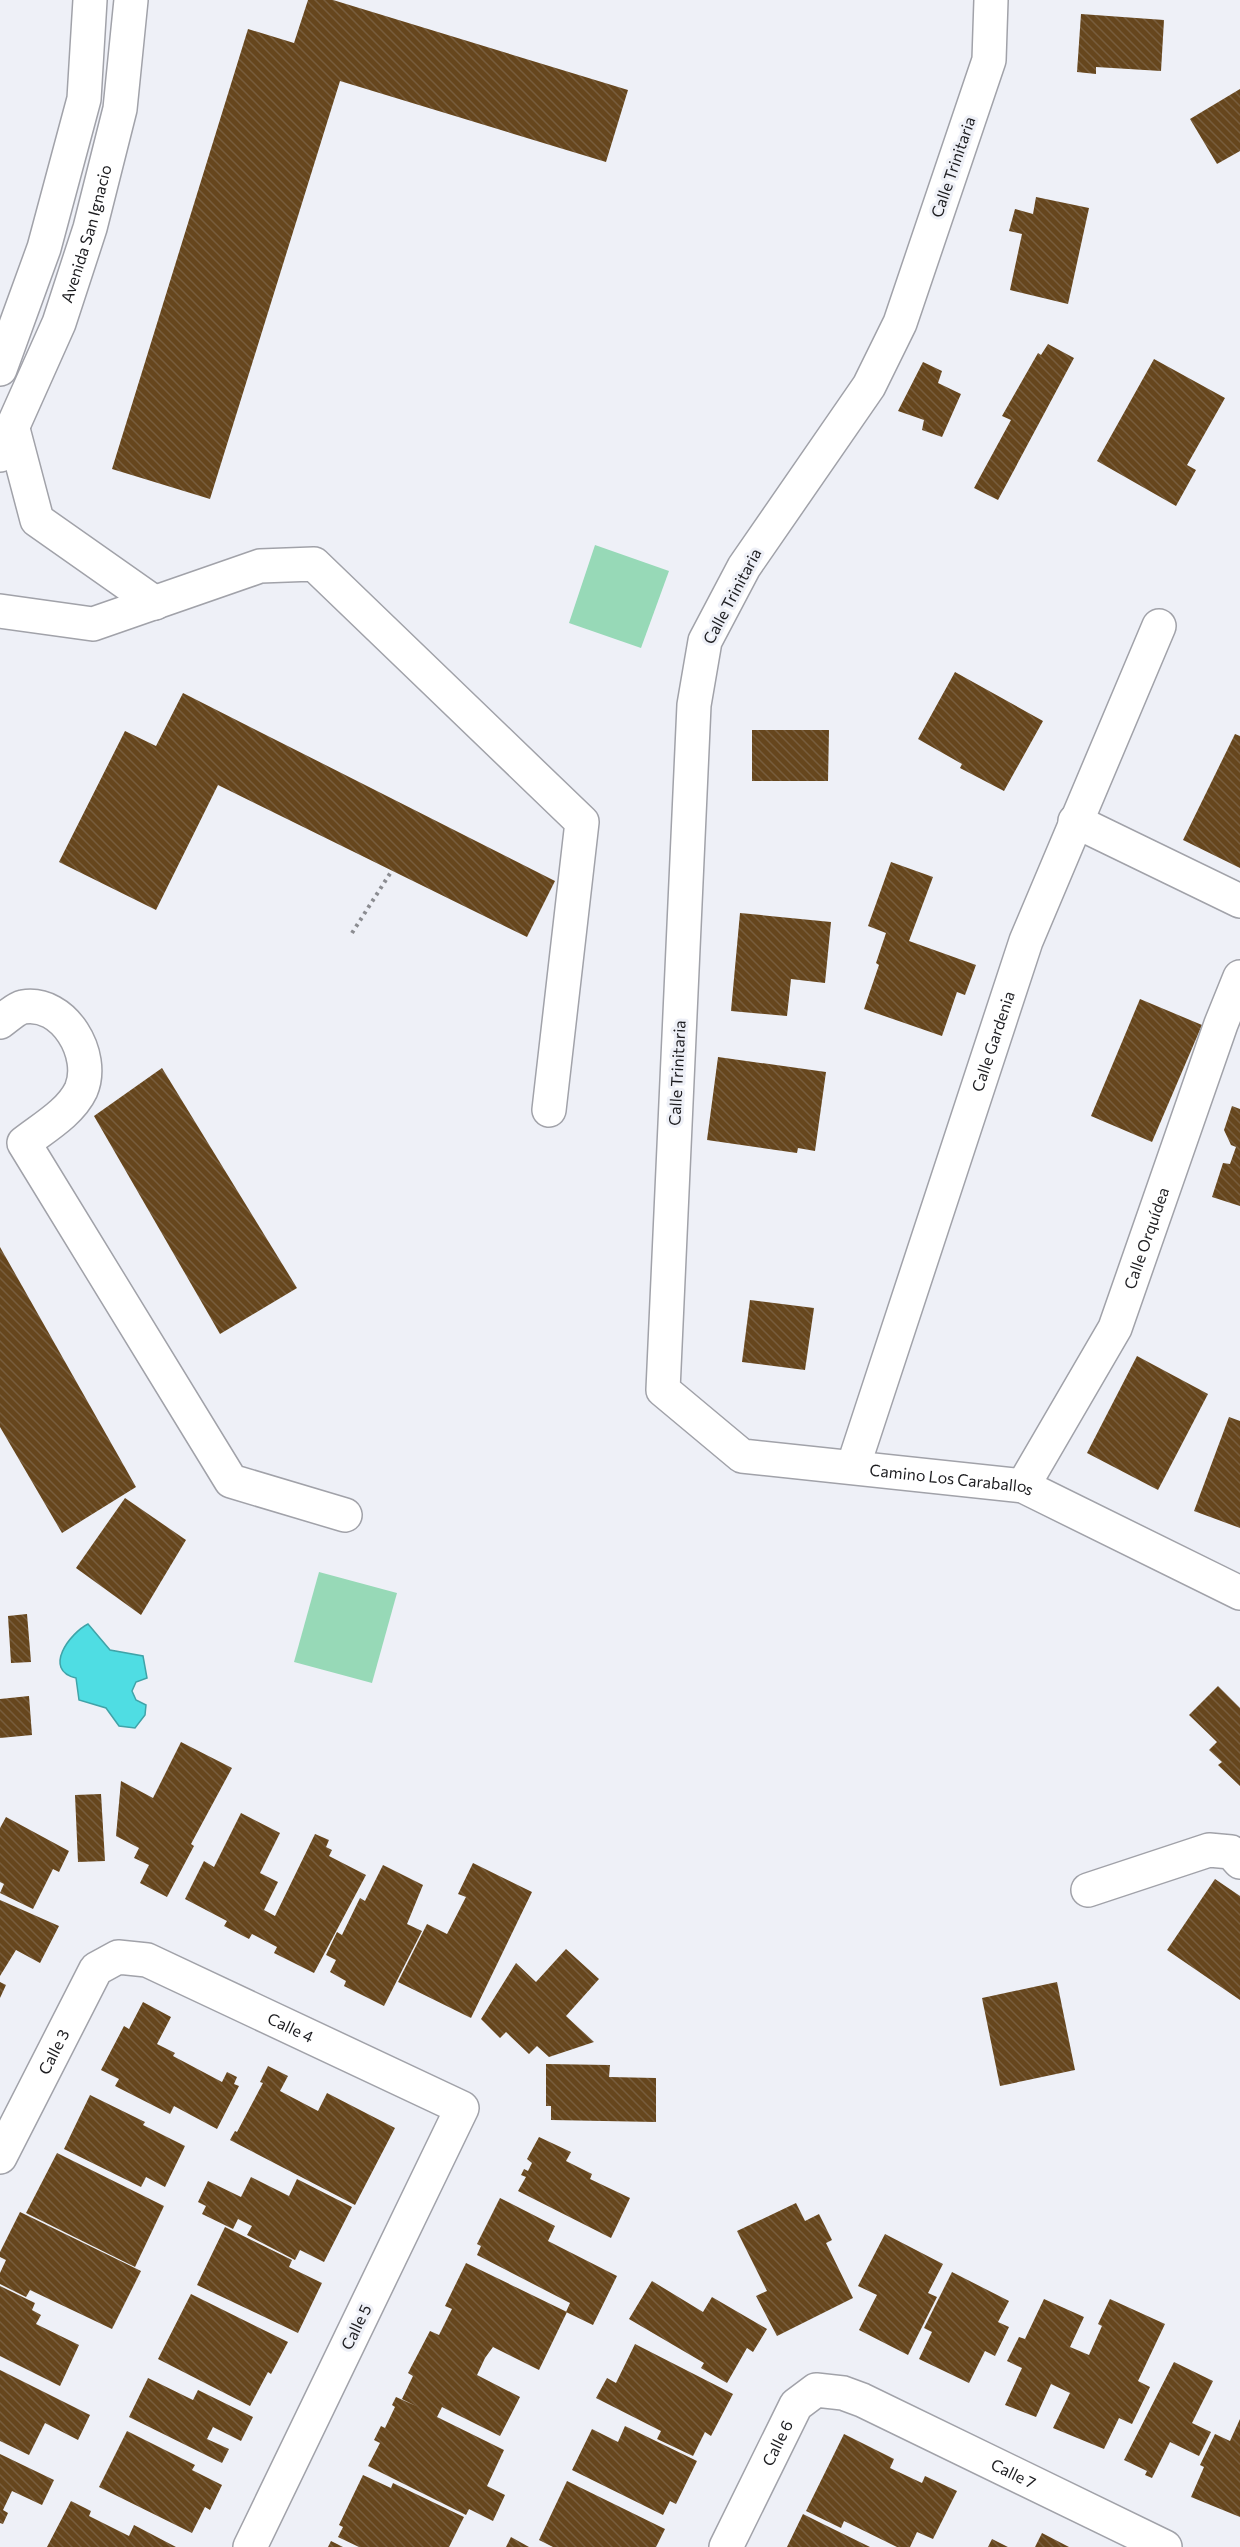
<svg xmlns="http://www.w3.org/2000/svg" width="1240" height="2547" font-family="Commissioner,sans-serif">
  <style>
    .pitch { fill: #97d9b7 }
    .water { fill: #4fdde3; stroke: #40a3a8; stroke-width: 1.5 }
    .building { fill: url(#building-back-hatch) }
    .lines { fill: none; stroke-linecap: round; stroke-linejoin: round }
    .minor-casing { stroke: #a1a2a9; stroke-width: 36 }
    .path { stroke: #8b8c91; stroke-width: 4; stroke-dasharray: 3 4.5; stroke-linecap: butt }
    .minor { stroke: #fff; stroke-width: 33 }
    .labels { text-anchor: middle; stroke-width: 6; stroke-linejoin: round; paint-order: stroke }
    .street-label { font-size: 16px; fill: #1d1d20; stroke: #eef0f7 }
  </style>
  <defs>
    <pattern id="building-back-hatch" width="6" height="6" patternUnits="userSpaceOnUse" patternTransform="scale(1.5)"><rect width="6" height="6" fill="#66461d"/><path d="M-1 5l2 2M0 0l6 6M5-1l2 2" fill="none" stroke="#775d3d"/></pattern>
  </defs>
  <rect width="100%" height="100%" fill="#eef0f7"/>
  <g class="pitch">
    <polygon points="595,545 669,571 641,648 569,623"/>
    <polygon points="319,1572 397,1593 372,1683 294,1662"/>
  </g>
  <path class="water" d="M88 1624 110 1650 143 1656 147 1678 136 1682 132 1691 136 1700 146 1705 145 1715 135 1728 119 1726 106 1708 79 1700 76 1678C42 1670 70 1633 88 1624Z"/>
  <g class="building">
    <polygon points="308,0 333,0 628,90 606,162 340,81 210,499 112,469 248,29 294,43"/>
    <polygon points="1081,14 1164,20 1161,71 1096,67 1096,74 1077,72"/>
    <polygon points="1240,89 1240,151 1217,164 1190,119"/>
    <polygon points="1036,197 1089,208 1068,304 1010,290 1022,234 1009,231 1015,209 1033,214"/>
    <polygon points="1048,344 1074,358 998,500 974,488 1011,420 1002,416 1038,353 1041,355"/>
    <polygon points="1154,359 1225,398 1187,465 1196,470 1176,506 1097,461"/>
    <polygon points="923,362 942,371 938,383 961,394 942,437 922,430 924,420 898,411"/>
    <polygon points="955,672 1043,721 1004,791 960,768 962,764 918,739"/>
    <polygon points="183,693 555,881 527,937 218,785 156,910 59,862 125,731 156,746"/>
    <polygon points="752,730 829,730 828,781 752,781"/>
    <polygon points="1235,734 1240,736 1240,868 1183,840"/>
    <polygon points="891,862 933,877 909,941 976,965 965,995 957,992 942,1036 864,1009 879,965 876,963 886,933 868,926"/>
    <polygon points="740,913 831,922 825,983 791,979 787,1016 731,1011"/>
    <polygon points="1140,999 1202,1025 1152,1142 1091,1116"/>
    <polygon points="718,1057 826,1072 815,1151 798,1148 797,1153 707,1140"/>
    <polygon points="162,1068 297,1288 220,1334 94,1116"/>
    <polygon points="1232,1106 1240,1109 1240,1206 1212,1197 1223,1163 1230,1164 1236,1147 1231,1145 1224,1130"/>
    <polygon points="0,1247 136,1487 62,1533 0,1427"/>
    <polygon points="750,1300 814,1308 805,1370 742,1362"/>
    <polygon points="1137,1356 1208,1394 1158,1490 1087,1453"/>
    <polygon points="1229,1417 1240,1421 1240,1528 1194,1511"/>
    <polygon points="125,1498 186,1540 141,1615 76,1568"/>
    <polygon points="27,1614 31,1662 11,1663 8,1616"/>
    <polygon points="1218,1686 1240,1708 1240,1786 1218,1765 1222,1762 1209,1750 1217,1742 1189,1715"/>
    <polygon points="29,1696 32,1735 0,1738 0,1699"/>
    <polygon points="181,1742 232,1768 191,1844 194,1846 167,1897 140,1883 149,1865 134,1858 139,1848 116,1836 121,1781 153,1798"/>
    <polygon points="101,1794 105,1861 78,1862 75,1795"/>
    <polygon points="241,1813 280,1833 260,1873 278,1882 264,1910 275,1916 315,1834 329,1840 326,1847 332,1850 329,1856 366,1875 314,1973 274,1953 277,1947 252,1934 249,1939 224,1926 227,1921 185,1899 204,1861 214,1867"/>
    <polygon points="6,1817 69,1851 59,1872 53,1869 33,1909 0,1893 4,1884 0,1882 0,1828"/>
    <polygon points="473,1863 532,1892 471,2018 398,1982 427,1924 447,1934 466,1897 458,1894"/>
    <polygon points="383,1865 423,1885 407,1924 422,1931 384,2006 344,1986 346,1981 330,1972 336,1960 326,1955 337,1932 342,1935 360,1898 365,1901"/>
    <polygon points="1215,1879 1240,1896 1240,2000 1167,1950"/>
    <polygon points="0,1900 59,1926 40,1963 16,1950 0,1976"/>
    <polygon points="566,1949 599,1979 566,2016 594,2042 549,2057 537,2046 529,2054 506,2032 500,2038 481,2019 516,1963 536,1982"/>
    <polygon points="0,1982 6,1985 0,1998"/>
    <polygon points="1057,1982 1075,2070 1000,2086 982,1998"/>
    <polygon points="143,2002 171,2017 157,2044 175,2053 173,2056 222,2082 227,2072 237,2077 234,2084 239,2086 217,2129 174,2106 170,2114 115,2086 119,2079 101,2070 124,2026 129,2029"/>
    <polygon points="546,2064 610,2065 609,2077 656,2078 656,2122 551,2120 551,2106 546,2106"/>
    <polygon points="268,2066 288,2076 280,2091 318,2111 327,2093 395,2128 355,2205 230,2140 235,2131 237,2132 263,2083 260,2082"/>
    <polygon points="90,2095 145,2122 143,2125 185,2146 165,2187 146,2177 141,2187 64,2149"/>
    <polygon points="539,2137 571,2152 566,2161 592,2174 590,2179 630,2198 611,2238 518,2191 526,2177 521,2175 524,2169 528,2171 532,2163 527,2159"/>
    <polygon points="57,2153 164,2206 135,2267 26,2213"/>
    <polygon points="251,2177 289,2196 297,2179 352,2207 324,2262 300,2250 295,2260 247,2235 252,2226 238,2219 233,2229 202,2214 206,2206 198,2202 208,2181 241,2197"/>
    <polygon points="500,2198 555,2226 548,2241 617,2276 593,2325 566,2312 570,2303 477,2255 481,2246 477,2244"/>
    <polygon points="796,2203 805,2221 819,2214 832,2240 826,2243 853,2298 777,2336 756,2296 767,2291 737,2231"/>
    <polygon points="20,2212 141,2271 112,2329 30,2290 26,2297 0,2284 0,2273 6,2260 0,2257 0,2252"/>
    <polygon points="225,2227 292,2260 289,2267 322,2283 298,2333 197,2285"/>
    <polygon points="885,2234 943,2264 928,2293 937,2297 908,2355 859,2330 877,2295 858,2286"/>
    <polygon points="466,2263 567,2312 539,2370 493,2347 485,2358 477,2375 520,2397 500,2436 442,2407 437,2417 504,2450 487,2486 505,2495 493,2521 469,2509 466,2515 368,2466 380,2443 374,2440 381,2426 385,2428 395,2407 392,2405 396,2397 416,2406 402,2399 413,2376 408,2373 430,2331 439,2335 452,2309 445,2306"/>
    <polygon points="952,2272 1009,2301 998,2322 1009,2327 995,2356 985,2351 969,2383 919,2359 932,2332 924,2328"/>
    <polygon points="652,2281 703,2312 712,2297 767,2329 753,2352 747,2348 727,2383 701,2368 704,2363 629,2319"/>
    <polygon points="0,2286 35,2303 32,2310 41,2315 36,2324 79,2345 60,2386 0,2356"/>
    <polygon points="191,2294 288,2342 271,2374 268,2372 250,2406 158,2359"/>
    <polygon points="1044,2299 1084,2317 1070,2347 1089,2355 1102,2326 1098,2324 1110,2299 1165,2324 1138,2381 1150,2387 1132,2424 1119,2418 1104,2449 1053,2428 1070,2393 1051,2384 1036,2417 1005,2405 1022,2368 1007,2361 1019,2337 1025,2339"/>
    <polygon points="635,2344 733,2394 711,2436 705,2432 693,2456 657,2439 661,2431 596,2398 607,2378 616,2383"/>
    <polygon points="1174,2362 1213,2381 1192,2423 1211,2432 1199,2456 1170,2442 1152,2478 1145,2475 1147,2471 1124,2460"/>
    <polygon points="0,2370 90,2415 78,2440 45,2423 29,2455 0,2441"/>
    <polygon points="148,2378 193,2400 198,2390 253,2417 241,2441 213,2427 207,2439 229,2449 222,2463 129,2417"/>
    <polygon points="1240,2419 1240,2517 1191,2497 1204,2467 1200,2465 1215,2434 1230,2441"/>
    <polygon points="625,2426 697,2461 676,2504 670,2501 663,2515 572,2470 592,2429 618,2442"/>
    <polygon points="127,2431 195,2465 192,2470 222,2485 210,2510 205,2507 192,2533 99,2487"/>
    <polygon points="844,2434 894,2459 890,2468 922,2483 925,2476 957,2491 933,2539 917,2532 910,2547 897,2547 844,2521 841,2528 806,2511"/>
    <polygon points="0,2454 54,2480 42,2505 12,2491 3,2510 8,2513 3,2524 0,2523"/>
    <polygon points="363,2475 391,2488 393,2483 464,2517 449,2547 359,2547 338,2537 343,2527 339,2525"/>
    <polygon points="567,2481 665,2529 656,2547 553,2547 539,2540"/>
    <polygon points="71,2501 91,2511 89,2516 129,2536 134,2525 176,2547 47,2547"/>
    <polygon points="803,2514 825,2525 870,2547 787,2547"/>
    <polygon points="1042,2533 1069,2547 1035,2547"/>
    <polygon points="511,2537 529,2547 506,2547"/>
    <polygon points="992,2539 1008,2547 988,2547"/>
    <polygon points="331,2541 343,2547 328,2547"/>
  </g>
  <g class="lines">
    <g class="minor-casing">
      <g id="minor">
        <path id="s1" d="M991 0 989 60 900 323 869 386 744 567 705 641 694 705 663 1390 742 1456 1023 1486 1240 1593"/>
        <polyline points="0,369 44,248 84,99 90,0"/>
        <polyline points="13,429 37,520 155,603"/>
        <path id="s2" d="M0 455 59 323 90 228 120 109 131 0"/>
        <polyline points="0,611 93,624 260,566 314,564 582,822 549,1110"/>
        <polyline points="1075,821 1240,901"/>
        <path d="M0 1022C6 1018 15 1009 23 1007 64 1000 96 1055 81 1090 70 1113 43 1128 24 1143L231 1481 345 1515"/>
        <path id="s3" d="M853 1467 1026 941 1159 626"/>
        <path id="s4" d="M1023 1486 1115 1328 1221 1024 1240 977"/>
        <polyline points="1088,1890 1209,1850 1231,1852 1240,1862"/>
        <path id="s5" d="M0 2157 96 1969 118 1957 147 1960 462 2108 250 2547"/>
        <path id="s6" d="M726 2547 796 2405 816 2390 843 2393 862 2400 1165 2547"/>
      </g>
    </g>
    <polyline class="path" points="352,933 391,872"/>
    <use href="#minor" class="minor"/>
  </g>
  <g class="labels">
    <g class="street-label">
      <text transform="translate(953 167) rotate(-71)" y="6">Calle Trinitaria</text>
      <text dy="6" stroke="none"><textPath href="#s2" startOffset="238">Avenida San Ignacio</textPath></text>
      <text transform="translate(732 596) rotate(-62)" y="6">Calle Trinitaria</text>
      <text dy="6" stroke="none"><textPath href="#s3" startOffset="448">Calle Gardenia</textPath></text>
      <text transform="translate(677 1073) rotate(-87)" y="6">Calle Trinitaria</text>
      <text dy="6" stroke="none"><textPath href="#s4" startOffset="278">Calle Orquídea</textPath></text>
      <text dy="6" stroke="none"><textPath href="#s1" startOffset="1776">Camino Los Caraballos</textPath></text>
      <text dy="6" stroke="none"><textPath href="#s5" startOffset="424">Calle 4</textPath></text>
      <text dy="6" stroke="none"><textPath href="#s5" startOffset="118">Calle 3</textPath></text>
      <text transform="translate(356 2327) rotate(-64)" y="6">Calle 5</text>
      <text dy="6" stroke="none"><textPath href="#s6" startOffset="116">Calle 6</textPath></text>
      <text dy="6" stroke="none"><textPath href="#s6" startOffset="399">Calle 7</textPath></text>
    </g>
  </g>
</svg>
